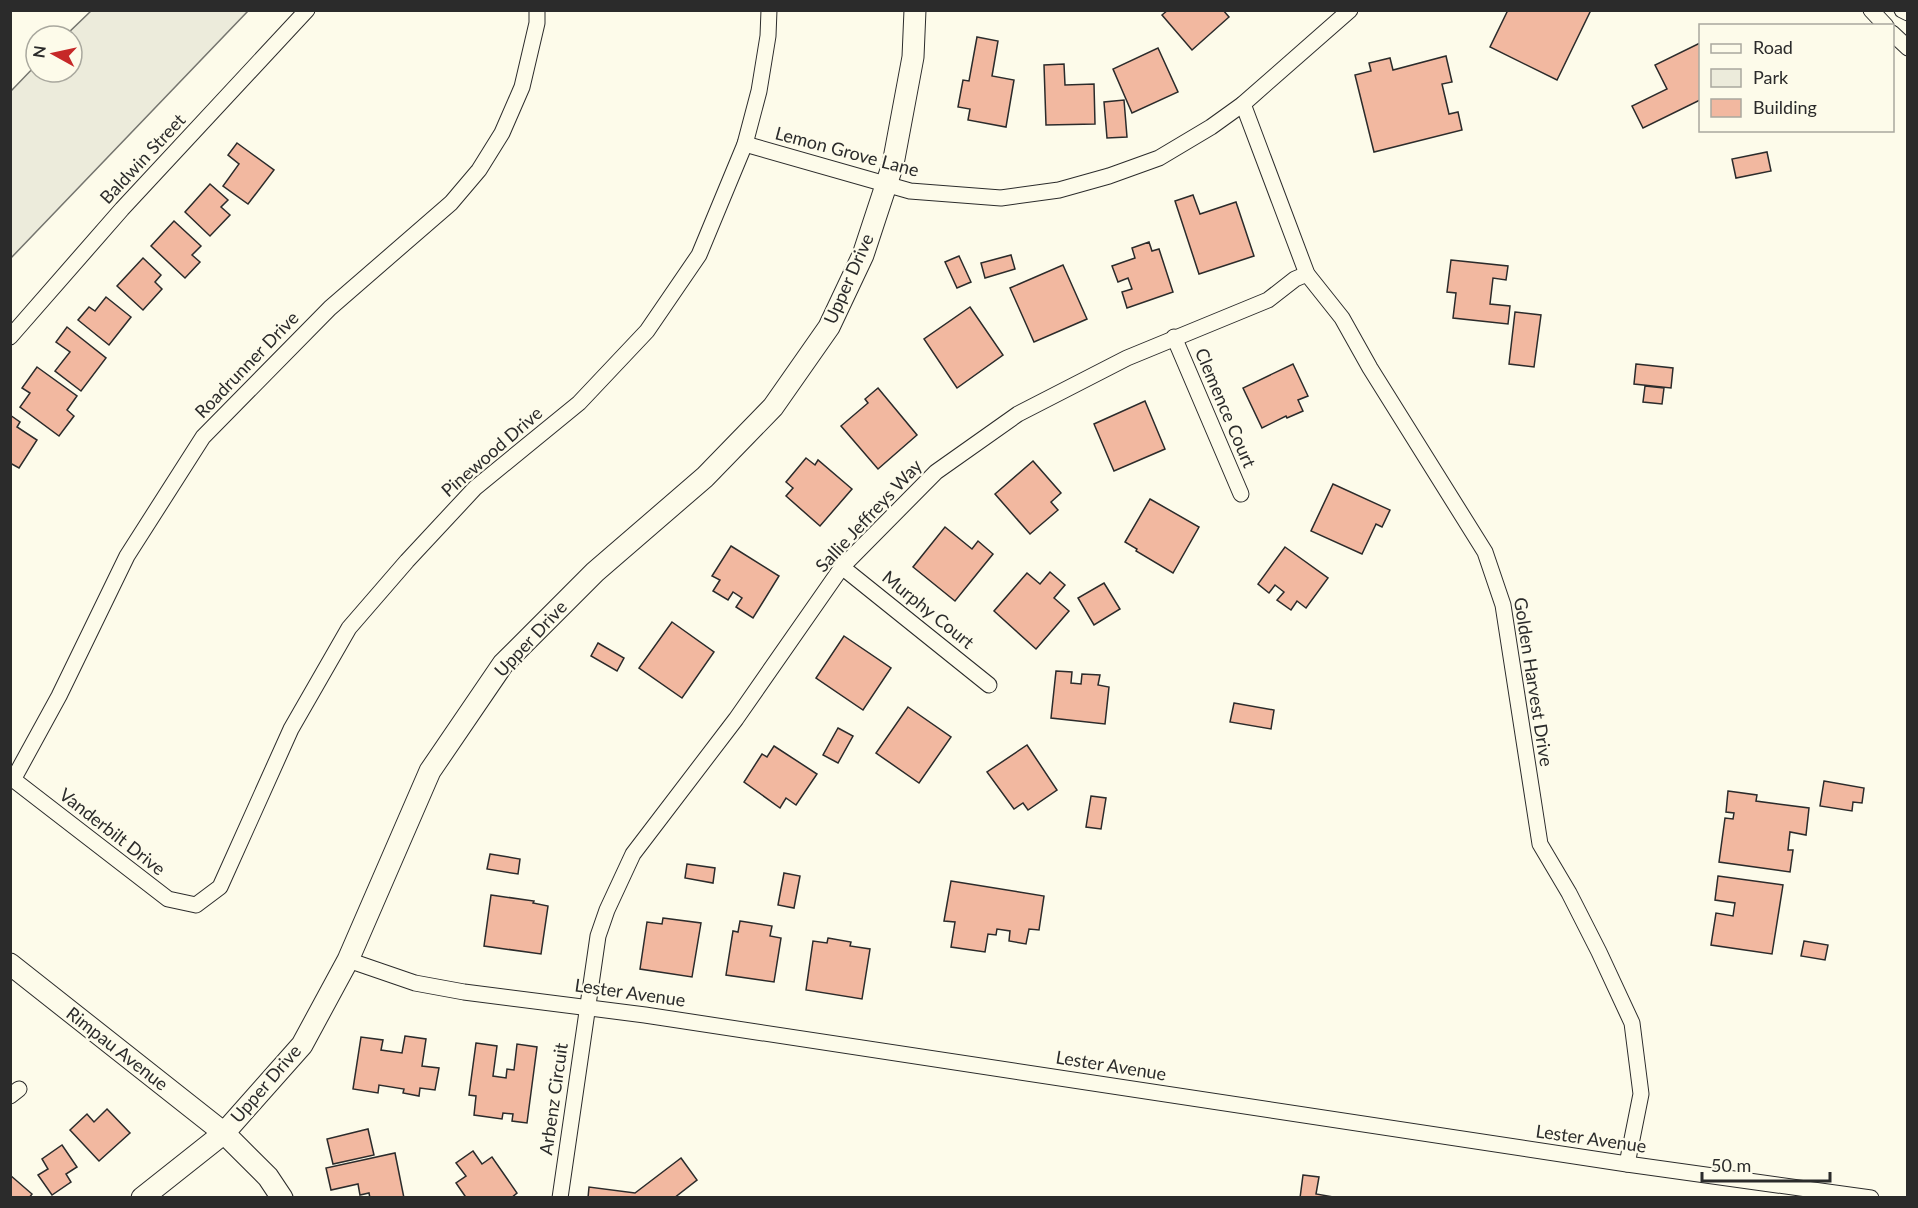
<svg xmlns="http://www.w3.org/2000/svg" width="1918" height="1208" font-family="Lato,sans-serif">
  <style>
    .green { fill: #ecebdb; stroke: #74746e; stroke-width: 1.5 }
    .building { fill: #f2b8a0; stroke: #2b2b2b; stroke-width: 1.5 }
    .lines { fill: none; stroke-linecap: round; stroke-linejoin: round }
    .street-casing { stroke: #2b2b2b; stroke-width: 17 }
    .secondary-casing { stroke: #2b2b2b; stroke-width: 23 }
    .street { stroke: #fdfbea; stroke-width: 15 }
    .secondary { stroke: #fdfbea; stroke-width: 21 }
    .labels { text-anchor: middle; stroke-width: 4.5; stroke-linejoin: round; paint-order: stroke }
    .street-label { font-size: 18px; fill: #2b2b2b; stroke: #fdfbea }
  </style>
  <rect width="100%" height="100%" fill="#fdfbea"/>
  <polygon class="green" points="91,11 248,11 11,258 11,91 36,65 36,72 72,72 72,36 65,36"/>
  <g class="building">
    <polygon points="1168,10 1223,10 1229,17 1192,50 1162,15"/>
    <polygon points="1508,10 1591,10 1557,80 1490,47"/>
    <polygon points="977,37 998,41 992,76 1014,80 1006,127 968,120 970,109 958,107 963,80 969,81"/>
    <polygon points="1700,43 1700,100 1643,128 1632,106 1667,89 1655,65"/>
    <polygon points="1158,48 1178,92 1132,113 1113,69"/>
    <polygon points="1446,56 1452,82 1442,84 1449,114 1458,112 1462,130 1374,152 1355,75 1371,71 1369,63 1390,58 1393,70"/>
    <polygon points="1064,64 1065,85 1094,84 1095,124 1046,125 1044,65"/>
    <polygon points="1124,100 1127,137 1107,138 1104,102"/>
    <polygon points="237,143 274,170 248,204 223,186 239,164 228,155"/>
    <polygon points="1767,152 1771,171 1736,178 1732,159"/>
    <polygon points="210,184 228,200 221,207 230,215 210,236 185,212"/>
    <polygon points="1193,195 1200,214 1236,202 1254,256 1199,274 1175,201"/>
    <polygon points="174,221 201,246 192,255 200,262 185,278 151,246"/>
    <polygon points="1149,242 1152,251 1159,249 1173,292 1127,308 1122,292 1132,289 1128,278 1118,282 1112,266 1135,258 1132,248"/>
    <polygon points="1011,255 1015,269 985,278 981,263"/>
    <polygon points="959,256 971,282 957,288 945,262"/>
    <polygon points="143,258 161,275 155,282 162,289 143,310 117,286"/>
    <polygon points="1451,260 1508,266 1506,280 1493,278 1490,304 1510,306 1508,324 1453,318 1456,293 1447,292"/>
    <polygon points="1063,265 1087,319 1034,342 1010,288"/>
    <polygon points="106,297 131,317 109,345 78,320 89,307 95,311"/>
    <polygon points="970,307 1003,355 957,388 924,339"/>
    <polygon points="1515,312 1541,315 1534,367 1509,364"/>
    <polygon points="67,327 106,358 81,391 55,371 70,352 56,342"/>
    <polygon points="1293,364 1308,396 1298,400 1303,411 1287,418 1286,416 1262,428 1243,388"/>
    <polygon points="1636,364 1673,368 1671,388 1634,384"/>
    <polygon points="37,367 77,396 67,410 74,416 59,436 20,407 30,393 22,388"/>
    <polygon points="1645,386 1664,388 1662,404 1643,402"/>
    <polygon points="878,388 917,435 878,469 841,426 868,403 865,399"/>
    <polygon points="1145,401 1165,449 1114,471 1094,424"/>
    <polygon points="10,415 20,422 17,427 37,440 19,468 10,463"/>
    <polygon points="806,458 815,465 818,460 852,489 820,526 786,496 793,488 786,482"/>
    <polygon points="1033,461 1061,493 1051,502 1058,510 1030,534 995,494"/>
    <polygon points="1333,484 1390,510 1382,527 1376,524 1362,554 1311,531"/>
    <polygon points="1150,499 1199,527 1173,573 1136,551 1137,549 1125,542"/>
    <polygon points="945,527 972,549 978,541 993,554 955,601 913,567"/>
    <polygon points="731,546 779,576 753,618 736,607 742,598 733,592 728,600 713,591 720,580 712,576"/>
    <polygon points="1285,547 1328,578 1306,608 1297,601 1291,610 1277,600 1284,592 1275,585 1269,593 1258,584"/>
    <polygon points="1050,572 1065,585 1054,598 1069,611 1036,649 994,611 1027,573 1040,584"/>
    <polygon points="1104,583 1120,609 1094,625 1078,598"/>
    <polygon points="672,622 714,652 682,698 639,668"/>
    <polygon points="844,636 891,668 863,710 816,678"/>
    <polygon points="598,643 624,658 617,671 591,656"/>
    <polygon points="1056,671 1072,672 1071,683 1081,684 1082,674 1100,675 1098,685 1109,687 1105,724 1051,718"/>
    <polygon points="1234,703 1274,710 1271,729 1230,722"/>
    <polygon points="908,707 951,737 919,783 876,753"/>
    <polygon points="838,728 853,736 838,763 823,755"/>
    <polygon points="1027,745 1057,790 1028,810 1023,803 1014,809 987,772"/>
    <polygon points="774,746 817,774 796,805 786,798 780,808 744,782 762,754 767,757"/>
    <polygon points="1824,781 1864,788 1862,803 1853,802 1852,811 1820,806"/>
    <polygon points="1728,791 1757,795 1756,801 1809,808 1806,835 1790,832 1788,850 1793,850 1790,872 1719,862 1725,818 1733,819 1734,813 1726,812"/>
    <polygon points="1091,796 1106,798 1101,829 1086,827"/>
    <polygon points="490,854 520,859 518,874 487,869"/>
    <polygon points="687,864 715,868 713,883 685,878"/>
    <polygon points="784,873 800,876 794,908 778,905"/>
    <polygon points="1718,876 1783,885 1772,954 1711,945 1716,913 1733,916 1735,903 1715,900"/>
    <polygon points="951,881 1044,896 1039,930 1029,929 1026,944 1009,941 1010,931 997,929 996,935 988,934 985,952 951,947 955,922 944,921"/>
    <polygon points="491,895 534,901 533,903 548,906 541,954 484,946"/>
    <polygon points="663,918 701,923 692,977 640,969 647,922 662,924"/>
    <polygon points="740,921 772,926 770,936 781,938 774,982 726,975 733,931 738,932"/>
    <polygon points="828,938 851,942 850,946 870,949 862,999 806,990 813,941 827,943"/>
    <polygon points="1804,941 1828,945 1825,960 1801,956"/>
    <polygon points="405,1036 426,1039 422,1066 439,1068 435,1090 420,1088 419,1096 403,1093 404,1089 379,1085 378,1093 353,1089 361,1037 383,1040 381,1050 402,1053"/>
    <polygon points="476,1043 497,1046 493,1076 506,1078 507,1069 514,1070 517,1044 537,1047 527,1123 512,1121 513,1114 503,1113 502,1119 474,1115 476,1096 469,1095"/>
    <polygon points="107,1109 130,1133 99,1161 70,1130 87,1114 94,1122"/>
    <polygon points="368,1129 374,1155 333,1164 327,1139"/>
    <polygon points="62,1145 77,1167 66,1174 71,1182 52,1195 38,1175 48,1169 42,1159"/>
    <polygon points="473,1151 482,1164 492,1157 517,1193 511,1198 463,1198 465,1196 456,1183 466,1176 456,1163"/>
    <polygon points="395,1153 404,1198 370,1198 369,1193 360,1195 358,1184 331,1190 326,1168"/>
    <polygon points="681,1158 697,1180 674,1198 588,1198 589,1187 635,1193"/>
    <polygon points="10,1175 32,1194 29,1198 10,1198"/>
    <polygon points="1303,1175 1319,1177 1316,1194 1339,1198 1300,1198"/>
  </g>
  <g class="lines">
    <g class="street-casing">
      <g id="street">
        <polyline points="1871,10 1886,26"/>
        <polyline points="1902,10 1908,13"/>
        <polyline points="1892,33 1908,48"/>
        <polyline points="1243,104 1307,274 1342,318 1370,368 1485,552 1503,605 1540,844 1569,893 1599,952 1632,1023 1641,1094 1627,1164"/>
        <polyline points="745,144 910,191 1001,198 1059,190 1109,176 1159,158 1211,127 1243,104 1350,10"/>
        <polyline points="10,337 122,209 307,10"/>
        <polyline points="1174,337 1241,494"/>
        <polyline points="842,567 989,685"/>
        <polyline points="10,777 168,899 196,905 220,887 291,729 349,628 407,561 475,488 579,403 647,331 699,255 745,144 759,91 768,36 769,10"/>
        <polyline points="13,780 59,696 127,556 203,437 330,308 451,203 479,170 502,133 522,87 537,23 537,10"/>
        <polyline points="348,960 415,983 464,992 645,1015 1627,1164 1871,1198"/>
        <polyline points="10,1096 19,1089"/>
        <polyline points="560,1198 598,936 607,910 633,854 736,719 842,567 936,472 1018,414 1127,358 1268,300 1295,279 1307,274"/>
      </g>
    </g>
    <g class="secondary-casing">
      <g id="secondary">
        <polyline points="10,964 224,1133 268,1177 282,1198"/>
        <polyline points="142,1198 224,1133 302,1045 348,960 430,771 503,664 595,572 705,477 773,407 829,327 863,255 893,164 913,57 915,10"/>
      </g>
    </g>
    <use href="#street" class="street"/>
    <use href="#secondary" class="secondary"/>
  </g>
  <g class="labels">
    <g class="street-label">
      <text transform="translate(847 152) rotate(15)" y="6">Lemon Grove Lane</text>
      <text transform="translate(143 159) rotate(-47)" y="6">Baldwin Street</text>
      <text transform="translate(849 279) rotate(-66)" y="6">Upper Drive</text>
      <text transform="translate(247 365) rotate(-46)" y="6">Roadrunner Drive</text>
      <text transform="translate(1225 408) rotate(67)" y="6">Clemence Court</text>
      <text transform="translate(492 452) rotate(-41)" y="6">Pinewood Drive</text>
      <text transform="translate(869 516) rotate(-47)" y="6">Sallie Jeffreys Way</text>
      <text transform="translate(928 610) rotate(39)" y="6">Murphy Court</text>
      <text transform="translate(531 639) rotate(-47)" y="6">Upper Drive</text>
      <text transform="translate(1533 682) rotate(81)" y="6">Golden Harvest Drive</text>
      <text transform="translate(112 832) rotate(38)" y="6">Vanderbilt Drive</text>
      <text transform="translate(630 993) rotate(8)" y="6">Lester Avenue</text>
      <text transform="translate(117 1049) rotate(38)" y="6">Rimpau Avenue</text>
      <text transform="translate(1111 1066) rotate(9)" y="6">Lester Avenue</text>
      <text transform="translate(266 1084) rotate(-49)" y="6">Upper Drive</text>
      <text transform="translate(554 1099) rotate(-82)" y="6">Arbenz Circuit</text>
      <text transform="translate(1591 1139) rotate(8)" y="6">Lester Avenue</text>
    </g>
  </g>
  <rect width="1918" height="1208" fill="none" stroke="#2b2b2b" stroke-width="24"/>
  <rect x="1699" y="24" width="195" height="108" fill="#fdfbea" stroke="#a9a89e" stroke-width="1.5"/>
  <rect x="1711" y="44" width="30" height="9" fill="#fdfbea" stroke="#a9a89e" stroke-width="1.5"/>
  <text x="1753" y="54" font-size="18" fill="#2b2b2b">Road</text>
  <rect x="1711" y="69" width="30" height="18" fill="#ecebdb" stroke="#a9a89e" stroke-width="1.5"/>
  <text x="1753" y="84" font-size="18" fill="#2b2b2b">Park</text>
  <rect x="1711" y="99" width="30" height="18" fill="#f2b8a0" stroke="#a9a89e" stroke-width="1.5"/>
  <text x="1753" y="114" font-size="18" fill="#2b2b2b">Building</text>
  <g transform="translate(54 54) rotate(278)"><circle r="28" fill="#fdfbea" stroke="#a9a89e" stroke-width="1.5"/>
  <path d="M0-4.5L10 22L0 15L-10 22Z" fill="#c62828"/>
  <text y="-9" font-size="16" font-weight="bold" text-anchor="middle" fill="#2b2b2b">N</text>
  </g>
  <path d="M1702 1172v9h128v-9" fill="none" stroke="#2b2b2b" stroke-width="3"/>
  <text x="1711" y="1172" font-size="18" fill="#2b2b2b" stroke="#fdfbea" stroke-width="4.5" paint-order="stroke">50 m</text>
</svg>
